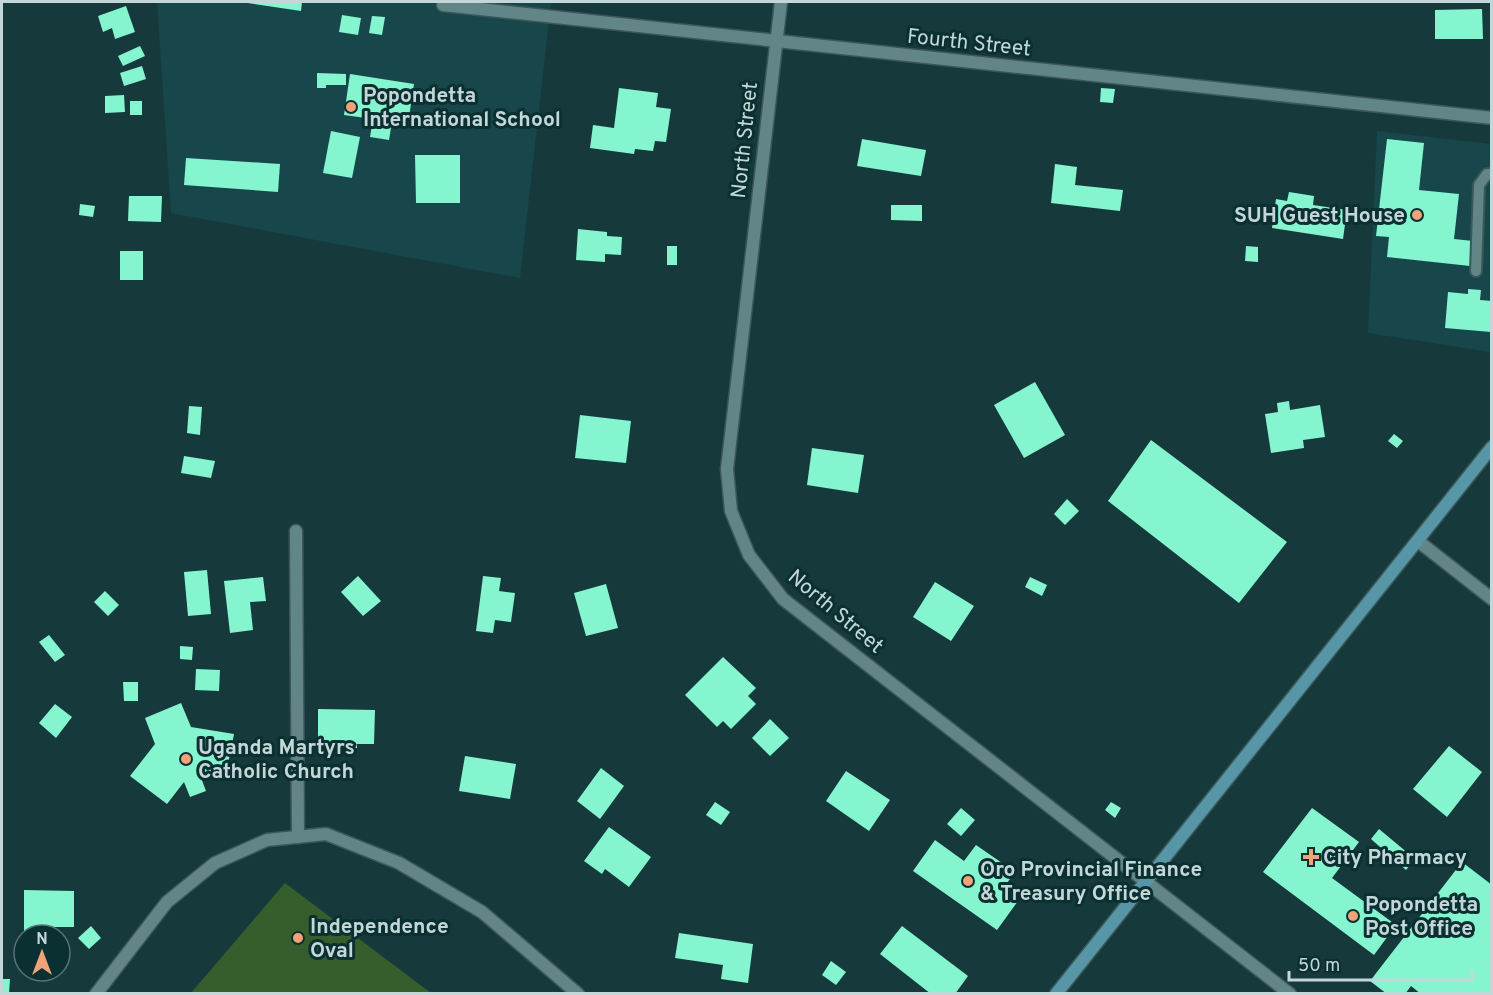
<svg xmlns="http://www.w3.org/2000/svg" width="1493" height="995" font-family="Overpass,sans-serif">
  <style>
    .built { fill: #17474a }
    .green { fill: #365e2c }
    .building { fill: #85f5cf }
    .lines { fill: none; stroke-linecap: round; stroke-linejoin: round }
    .lane-casing { stroke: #3b5859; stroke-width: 14 }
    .street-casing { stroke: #3b5859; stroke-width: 15 }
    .secondary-casing { stroke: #3b5859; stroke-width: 15 }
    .lane { stroke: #628688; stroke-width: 10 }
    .street { stroke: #628688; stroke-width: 12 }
    .secondary { stroke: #5696a7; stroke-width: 12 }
    .poi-dot { fill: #efa378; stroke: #0b3031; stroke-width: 2 }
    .labels { text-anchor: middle; stroke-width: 6; stroke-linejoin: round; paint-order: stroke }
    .street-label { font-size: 21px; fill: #c4d7d8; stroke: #0b3031 }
    .poi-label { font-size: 21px; font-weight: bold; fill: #c4d7d8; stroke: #0b3031; text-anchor: start }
  </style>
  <rect width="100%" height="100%" fill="#163a3c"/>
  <g class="built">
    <polygon points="157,2 551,2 520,278 171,213"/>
    <polygon points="1377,131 1491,144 1491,352 1368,333"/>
  </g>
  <polygon class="green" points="285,883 431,993 191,993"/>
  <g class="building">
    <polygon points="241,2 302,2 301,11"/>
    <polygon points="126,6 135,32 115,39 112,28 103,32 98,16"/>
    <polygon points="1482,9 1483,39 1435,39 1435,10"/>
    <polygon points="342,15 361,18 358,35 339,32"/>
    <polygon points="372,16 385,17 382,35 369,33"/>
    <polygon points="140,46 145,56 123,66 118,56"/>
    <polygon points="142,66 146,79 124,86 120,73"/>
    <polygon points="317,73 346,74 346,85 326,85 326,88 317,88"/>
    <polygon points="350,74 414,84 408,124 392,122 389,140 370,137 373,119 344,115"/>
    <polygon points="619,88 658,93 656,107 671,109 666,142 655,141 653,151 635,149 634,154 590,148 593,125 614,128"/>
    <polygon points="1101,88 1115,89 1113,103 1100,102"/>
    <polygon points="124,95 125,112 105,113 105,96"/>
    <rect x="130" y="101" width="12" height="14"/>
    <polygon points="331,131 360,137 352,178 323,173"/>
    <polygon points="862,139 926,150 921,176 857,166"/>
    <polygon points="1387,139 1424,143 1419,190 1459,194 1454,239 1473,241 1470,266 1387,257 1389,237 1376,236"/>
    <polygon points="415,155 460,155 460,203 416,203"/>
    <polygon points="186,158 280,164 278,192 184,185"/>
    <polygon points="1055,164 1077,167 1075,185 1123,190 1120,211 1051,203"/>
    <polygon points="1289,192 1314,196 1313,205 1347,210 1343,239 1272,228 1276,199 1287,201"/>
    <polygon points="129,196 162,196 161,222 128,221"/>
    <polygon points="80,204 95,206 93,217 79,215"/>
    <polygon points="891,205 922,205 922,221 891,220"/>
    <polygon points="578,229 607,232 607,236 622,237 621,255 605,254 605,262 576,260"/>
    <rect x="667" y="246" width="10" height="19"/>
    <polygon points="1246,246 1258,247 1258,262 1245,261"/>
    <rect x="120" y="251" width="23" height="29"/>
    <polygon points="1468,289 1481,290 1480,300 1492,301 1491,332 1445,328 1448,292 1468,294"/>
    <polygon points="1035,382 1065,435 1024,458 994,405"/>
    <polygon points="1289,401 1290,410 1320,405 1325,437 1303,440 1304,448 1271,453 1265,414 1278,412 1277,403"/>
    <polygon points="189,406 202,407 200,435 187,433"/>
    <polygon points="580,415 631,421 626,463 575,458"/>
    <polygon points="1394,434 1403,441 1397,448 1388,441"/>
    <polygon points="1151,440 1287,542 1239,603 1108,501"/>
    <polygon points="812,448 864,455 858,493 807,485"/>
    <polygon points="184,456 215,461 211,478 181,473"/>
    <polygon points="1067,499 1079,511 1065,525 1054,514"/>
    <polygon points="207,570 211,614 188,616 184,572"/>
    <polygon points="358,576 381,601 363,616 341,592"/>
    <polygon points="483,576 501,578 499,591 515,593 511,622 495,620 493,633 476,631"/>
    <polygon points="263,577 266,601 250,602 253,630 230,633 224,581"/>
    <polygon points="1030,577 1047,585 1042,596 1025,587"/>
    <polygon points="935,582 974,606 951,641 913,617"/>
    <polygon points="606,584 618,628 586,636 574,593"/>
    <polygon points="105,591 119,605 108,616 94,602"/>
    <polygon points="49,635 65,655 55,662 39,642"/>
    <polygon points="180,646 193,647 192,660 180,659"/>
    <polygon points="723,657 756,688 748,696 756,704 731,729 723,721 717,727 685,695"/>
    <polygon points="196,669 220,670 219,691 195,690"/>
    <polygon points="123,682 138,682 138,701 124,701"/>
    <polygon points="181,703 191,727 234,734 225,779 200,775 206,791 190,797 184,782 167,804 130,776 155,744 145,718"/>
    <polygon points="55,704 72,717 56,738 39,723"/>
    <polygon points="318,709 375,710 374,744 357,744 357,748 337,748 337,744 318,744"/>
    <polygon points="770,719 789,738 770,756 752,738"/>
    <polygon points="1449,746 1482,772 1447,817 1413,789"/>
    <polygon points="465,756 516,764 510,799 459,791"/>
    <polygon points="601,768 624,786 600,819 577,801"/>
    <polygon points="846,771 890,800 869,831 826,801"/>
    <polygon points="715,802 730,812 721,825 706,815"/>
    <polygon points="1111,802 1121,808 1115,818 1105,810"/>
    <polygon points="961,808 975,820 961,836 947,824"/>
    <polygon points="1312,808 1359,842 1332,878 1396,925 1374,955 1263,872"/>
    <polygon points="609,827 651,857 629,887 605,869 602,874 584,861"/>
    <polygon points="1379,829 1415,859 1406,870 1371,839"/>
    <polygon points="935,840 964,861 976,845 1015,872 1002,890 1018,901 997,930 913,871"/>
    <polygon points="1462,862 1492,885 1492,994 1421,994 1411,986 1405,994 1387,994 1370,981"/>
    <polygon points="24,890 74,891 74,927 50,927 50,932 24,932"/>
    <polygon points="91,926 101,938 89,949 78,938"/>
    <polygon points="902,926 968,976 955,994 931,994 880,954"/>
    <polygon points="679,933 753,944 748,983 721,979 723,965 675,958"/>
    <polygon points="831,961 846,972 836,985 822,975"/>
    <polygon points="2,979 10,979 9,994 2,994"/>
  </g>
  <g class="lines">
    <g class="lane-casing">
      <polyline id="lane" points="1476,271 1479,185 1487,174 1492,174"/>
    </g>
    <g class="street-casing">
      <g id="street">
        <polyline points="781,2 727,469 731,511 749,555 783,599 1290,994"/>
        <polyline points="443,5 1492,118"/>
        <polyline points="296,531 298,837"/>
        <polyline points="1418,541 1492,599"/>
        <polyline points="96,994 167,902 215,863 267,840 326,834 399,863 482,912 578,994"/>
      </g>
    </g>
    <g class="secondary-casing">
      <polyline id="secondary" points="1056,994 1492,447"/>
    </g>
    <use href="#lane" class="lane"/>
    <use href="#street" class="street"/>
    <use href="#secondary" class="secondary"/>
  </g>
  <g class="poi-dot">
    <circle cx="351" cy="107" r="6"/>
    <circle cx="1417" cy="215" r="6"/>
    <circle cx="186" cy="759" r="6"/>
    <path d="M1308 848h6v6h6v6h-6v6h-6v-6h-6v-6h6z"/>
    <circle cx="968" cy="881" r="6"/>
    <circle cx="1353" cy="916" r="6"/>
    <circle cx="298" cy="938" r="6"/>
  </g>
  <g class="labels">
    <g class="street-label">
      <text transform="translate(969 42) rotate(6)" y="7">Fourth Street</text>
      <text transform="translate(744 140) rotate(-84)" y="7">North Street</text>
      <text transform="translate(836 611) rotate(40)" y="7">North Street</text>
    </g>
    <g class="poi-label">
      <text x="363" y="102">Popondetta<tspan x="363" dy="24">International School</tspan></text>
      <text x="1405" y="222" text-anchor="end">SUH Guest House</text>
      <text x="198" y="754">Uganda Martyrs<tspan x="198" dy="24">Catholic Church</tspan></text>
      <text x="1323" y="864">City Pharmacy</text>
      <text x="980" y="876">Oro Provincial Finance<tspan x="980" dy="24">&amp; Treasury Office</tspan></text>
      <text x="1365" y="911">Popondetta<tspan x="1365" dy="24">Post Office</tspan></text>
      <text x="310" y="933">Independence<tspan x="310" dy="24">Oval</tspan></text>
    </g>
  </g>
  <rect width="1493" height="995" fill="none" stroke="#c4d7d8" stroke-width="6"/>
  <g transform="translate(42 953)"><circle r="28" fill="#0b3031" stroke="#557374" stroke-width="1.5"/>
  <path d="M0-4.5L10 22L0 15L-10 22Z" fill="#efa378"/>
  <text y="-9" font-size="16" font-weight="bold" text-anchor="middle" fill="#c4d7d8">N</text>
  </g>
  <path d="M1289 971v9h183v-9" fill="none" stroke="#c4d7d8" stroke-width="3"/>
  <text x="1298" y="971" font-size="18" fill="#c4d7d8" stroke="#0b3031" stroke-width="4.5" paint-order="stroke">50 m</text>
</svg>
